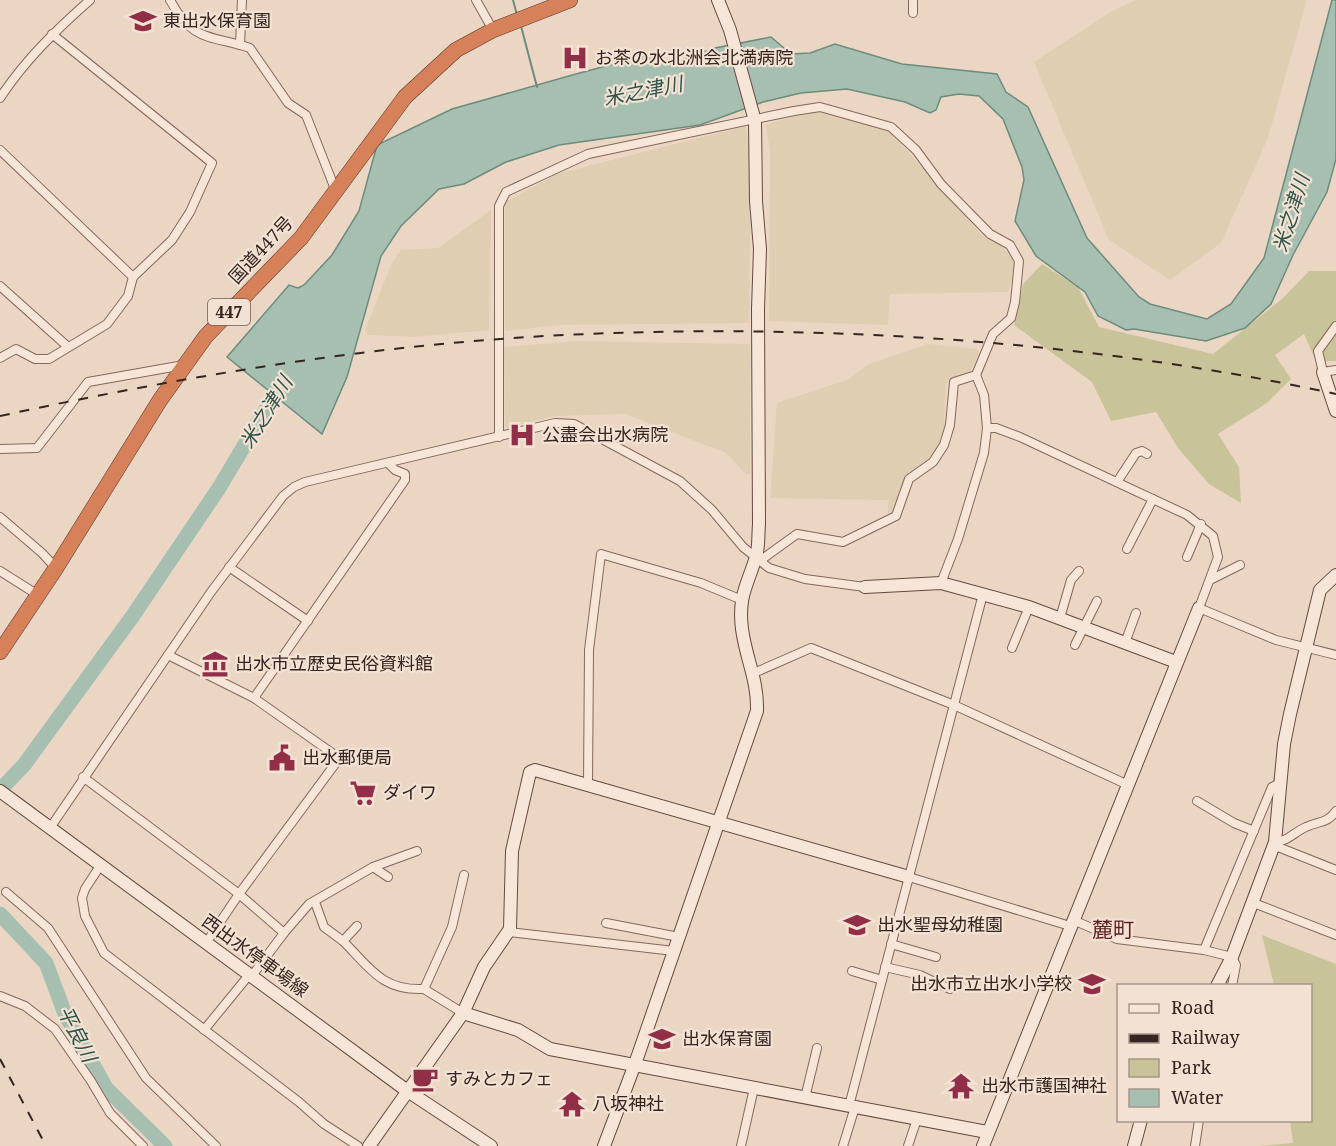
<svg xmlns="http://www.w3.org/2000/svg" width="1336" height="1146" font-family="'Noto Serif','Noto Sans JP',serif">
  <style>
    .farmland { fill: #e0ceb2 }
    .green { fill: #c9c399 }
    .water { fill: #a6bfb1; stroke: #6d8c7d; stroke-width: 1.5 }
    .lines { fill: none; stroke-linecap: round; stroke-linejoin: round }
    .stream { stroke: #6d8c7d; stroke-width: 2 }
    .river { stroke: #a6bfb1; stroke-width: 15 }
    .street-casing { stroke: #85675c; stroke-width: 10 }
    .secondary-casing { stroke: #66493f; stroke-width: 14 }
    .highway-casing { stroke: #533730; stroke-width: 16 }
    .street { stroke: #f7e5d7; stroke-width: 8 }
    .secondary { stroke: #f7e5d7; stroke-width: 12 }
    .highway { stroke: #d6815a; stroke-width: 15 }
    .rail { stroke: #35241f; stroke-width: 2; stroke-dasharray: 10 10; stroke-linecap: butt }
    .labels { text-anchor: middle; stroke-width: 4.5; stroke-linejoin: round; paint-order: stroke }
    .shield { fill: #f3e2d3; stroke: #6e5d55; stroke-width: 1.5 }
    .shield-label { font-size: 16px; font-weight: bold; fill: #35241f }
    .poi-label { font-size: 18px; fill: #35241f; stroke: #f3e2d3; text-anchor: start }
    .street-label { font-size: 18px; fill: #35241f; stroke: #f3e2d3 }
    .water-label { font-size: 20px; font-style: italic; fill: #2f5449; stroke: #f3e2d3 }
    .quarter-label { font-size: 21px; fill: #5f2123; stroke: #f3e2d3 }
  </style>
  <rect width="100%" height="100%" fill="#ebd6c4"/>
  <g class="farmland">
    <polygon points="1136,0 1307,0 1268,138 1221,243 1170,280 1109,240 1034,62 1112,11"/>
    <polygon points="821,111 889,130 985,238 1002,246 1012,258 1015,268 1008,292 890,294 888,325 769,321 770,152 766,125 803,113"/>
    <polygon points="746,126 751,171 749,323 557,325 505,331 505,202 557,174"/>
    <polygon points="491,210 489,330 414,337 368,335 365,330 392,263 401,250 438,248"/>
    <polygon points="576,341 750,344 750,474 746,474 726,453 625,414 555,416 505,428 504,347"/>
    <polygon points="928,344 977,349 979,353 970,372 946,383 944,428 939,448 933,458 905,478 897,511 888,519 888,500 770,498 777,403 847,380 869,364"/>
  </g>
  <g class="green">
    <polygon points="1042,264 1078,287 1099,327 1213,354 1282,299 1309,271 1336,271 1336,361 1316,361 1304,334 1275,355 1291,379 1267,403 1218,434 1239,467 1241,503 1209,484 1178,448 1156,412 1111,421 1092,382 1014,325 1023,284"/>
    <polygon points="1262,935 1336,964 1336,1146 1258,1146 1293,1143 1290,1121 1310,1120 1310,986 1274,985"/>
  </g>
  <polygon class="water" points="1332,0 1336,0 1336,159 1327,192 1293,255 1271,304 1245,328 1206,341 1134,329 1126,330 1098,316 1085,292 1036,256 1015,221 1024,180 1022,167 1003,119 979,96 959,94 941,97 936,110 930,113 905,102 847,89 801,93 763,102 700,125 559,145 506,162 464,184 439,189 401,226 381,256 347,377 322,434 227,357 289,285 298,288 304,285 332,255 359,211 377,145 452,109 576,74 643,56 661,62 680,61 715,48 771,37 791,54 810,53 835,44 902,64 997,74 1006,92 1028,107 1087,238 1139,297 1150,304 1207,319 1231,304 1264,258"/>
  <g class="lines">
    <g class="stream">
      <polyline points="513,0 517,15"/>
      <polyline points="521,26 537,87"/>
    </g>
    <g class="river">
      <polyline points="0,790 24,765 132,617 219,488 284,379"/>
      <polyline points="0,914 46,963 65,1014 106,1088 165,1146"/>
    </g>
    <g class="street-casing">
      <g id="street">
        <path d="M170 0C193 43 211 35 250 48L288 103 306 115 335 189"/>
        <polyline points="476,0 493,30"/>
        <polyline points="913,13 913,0"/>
        <polyline points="240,45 242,0"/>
        <path d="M0 98C25 60 56 30 90 0"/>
        <polyline points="0,150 133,277"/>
        <polyline points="0,286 67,346"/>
        <polyline points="1336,326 1318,351 1323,372 1336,370"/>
        <polyline points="0,358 16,349 35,359 49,359 107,324 128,296 133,277 172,240 190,212 212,163 52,34"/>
        <polyline points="987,428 996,428 1020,437 1187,515 1213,536 1218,557 1199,608 1276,640 1336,655"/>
        <polyline points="499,437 499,206 506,192 588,154 794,111 820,107 891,127 916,150 941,184 990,234 1010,245 1019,261 1015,302 1011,318 993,334 976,375 984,395 987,428 984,453 958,539 941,583"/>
        <polyline points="0,449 37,448 88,382 184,365"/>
        <polyline points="1117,482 1136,453 1142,451 1147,454"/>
        <polyline points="0,517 42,553 56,568"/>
        <polyline points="1127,549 1153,499"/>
        <polyline points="1187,557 1201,524"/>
        <polyline points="761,560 797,534 843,542 896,516 909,479 933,462 944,445 950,425 954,382 976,375"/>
        <polyline points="229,567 308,621"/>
        <polyline points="0,571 38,595"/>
        <polyline points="1210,580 1240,565"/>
        <polyline points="1060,618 1071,580 1079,571"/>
        <polyline points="1125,643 1136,613"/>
        <polyline points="1075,645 1097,601"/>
        <polyline points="1012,648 1029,607"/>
        <polyline points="168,655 254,698 335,755 338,760 239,894 206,943"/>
        <polyline points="754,673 811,648 954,705 1126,784"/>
        <polyline points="254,698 405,480 405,474 395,470 388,463"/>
        <polyline points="83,777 239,894 284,933 251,977"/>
        <polyline points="588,785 589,650 601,554 701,583 742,600"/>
        <polyline points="1197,801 1234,823 1254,831"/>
        <polyline points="50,828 211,592 283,496 294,487 305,482 555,423 574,424 680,481 712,510 743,547 769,568 805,579 865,587"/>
        <path d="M1275 842C1289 841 1294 832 1306 827 1318 821 1327 824 1336 811"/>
        <polyline points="1273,845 1336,870"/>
        <polyline points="100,866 85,889 82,898 85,916 104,953 299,1102 324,1124 358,1146"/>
        <polyline points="373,867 417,851"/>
        <polyline points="909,877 1070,926"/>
        <polyline points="6,892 48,928 146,1078 216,1146"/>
        <polyline points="315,902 324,927 343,941"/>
        <polyline points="1251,902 1336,935"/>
        <polyline points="1073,920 1117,939 1204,950 1232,957 1236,965 1232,986"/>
        <polyline points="606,923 679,937"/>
        <path d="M357 926 343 941C370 968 382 991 424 989"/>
        <polyline points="509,932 674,951"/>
        <polyline points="284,933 309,904 373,867 388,877"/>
        <polyline points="891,944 936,957"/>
        <polyline points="1204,950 1272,787 1280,783"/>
        <polyline points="885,967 920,975 950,989"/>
        <polyline points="852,971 882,980"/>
        <polyline points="0,996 25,1006 55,1029 91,1081 110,1113 143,1146"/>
        <polyline points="463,1013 424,989 452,927 464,875"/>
        <polyline points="204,1030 249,975"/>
        <polyline points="805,1098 817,1048"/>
        <polyline points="849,1106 983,594"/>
        <polyline points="741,1146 754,1088"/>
        <polyline points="843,1146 855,1107"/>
        <polyline points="908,1146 917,1119"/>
        <polyline points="1195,1146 1199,1120"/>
      </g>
    </g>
    <g class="secondary-casing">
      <g id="secondary">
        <polyline points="1323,372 1336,411"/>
        <polyline points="865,587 941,583 1029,607 1176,662"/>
        <polyline points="0,791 406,1090 491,1146"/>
        <polyline points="1217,986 1232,957 1275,842 1284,744 1290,714 1320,590 1336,575"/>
        <polyline points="463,1013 518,1030 550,1049 987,1132"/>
        <polyline points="369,1146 463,1013 484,967 510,929 512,851 530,772 535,770 909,877"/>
        <path d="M604 1146 635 1064 757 711C758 680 746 659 742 629 738 596 747 586 756 557 759 547 758 535 759 525L758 309 760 249 756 201 755 121 730 30 718 0"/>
        <polyline points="983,1146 1199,608"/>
        <polyline points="1134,1146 1141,1120"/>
      </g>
    </g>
    <g class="highway-casing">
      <polyline id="highway" points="0,652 56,568 160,400 206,336 301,238 405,97 456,50 493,30 570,0"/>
    </g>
    <use href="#street" class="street"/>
    <use href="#secondary" class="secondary"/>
    <use href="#highway" class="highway"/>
    <g class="rail">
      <path d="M0 416C171 379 353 348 528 337 791 321 1079 338 1336 394"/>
      <polyline points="0,1059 46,1146"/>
    </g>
  </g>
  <defs>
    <g id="school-bare" transform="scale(2.07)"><path d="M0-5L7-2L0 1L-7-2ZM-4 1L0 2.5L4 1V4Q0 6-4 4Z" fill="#902f47" stroke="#f3e2d3" stroke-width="2.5" paint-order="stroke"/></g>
    <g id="hospital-bare" transform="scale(2.07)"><path d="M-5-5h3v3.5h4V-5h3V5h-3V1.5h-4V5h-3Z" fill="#902f47" stroke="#f3e2d3" stroke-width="2.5" paint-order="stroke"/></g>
    <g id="museum-bare" transform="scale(2.07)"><path d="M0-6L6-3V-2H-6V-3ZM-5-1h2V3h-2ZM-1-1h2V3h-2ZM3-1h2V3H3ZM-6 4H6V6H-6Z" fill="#902f47" stroke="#f3e2d3" stroke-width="2.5" paint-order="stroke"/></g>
    <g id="civic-bare" transform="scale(2.07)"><path d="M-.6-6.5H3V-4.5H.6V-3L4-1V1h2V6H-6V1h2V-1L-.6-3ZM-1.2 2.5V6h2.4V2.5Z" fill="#902f47" stroke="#f3e2d3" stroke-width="2.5" paint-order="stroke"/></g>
    <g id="supermarket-bare" transform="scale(2.07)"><path d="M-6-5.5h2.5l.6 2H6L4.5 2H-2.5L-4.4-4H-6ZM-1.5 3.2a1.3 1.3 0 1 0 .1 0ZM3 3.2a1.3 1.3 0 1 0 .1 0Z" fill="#902f47" stroke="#f3e2d3" stroke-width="2.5" paint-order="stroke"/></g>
    <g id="cafe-bare" transform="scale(2.07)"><path d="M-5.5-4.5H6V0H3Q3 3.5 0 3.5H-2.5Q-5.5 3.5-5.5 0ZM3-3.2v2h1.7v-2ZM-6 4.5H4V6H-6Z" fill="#902f47" stroke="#f3e2d3" stroke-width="2.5" paint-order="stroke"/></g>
    <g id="temple-bare" transform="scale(2.07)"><path d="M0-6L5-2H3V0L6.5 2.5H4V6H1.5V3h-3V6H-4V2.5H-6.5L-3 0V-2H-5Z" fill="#902f47" stroke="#f3e2d3" stroke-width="2.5" paint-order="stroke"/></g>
  </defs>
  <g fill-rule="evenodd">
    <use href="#school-bare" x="143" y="21"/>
    <use href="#hospital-bare" x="575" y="58"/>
    <use href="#hospital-bare" x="522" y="435"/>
    <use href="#museum-bare" x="215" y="664"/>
    <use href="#civic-bare" x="282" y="758"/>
    <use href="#supermarket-bare" x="363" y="793"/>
    <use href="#school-bare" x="857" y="925"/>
    <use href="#school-bare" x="1092" y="984"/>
    <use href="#school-bare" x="662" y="1039"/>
    <use href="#cafe-bare" x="425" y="1079"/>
    <use href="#temple-bare" x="961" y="1086"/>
    <use href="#temple-bare" x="572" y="1104"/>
  </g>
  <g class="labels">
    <rect class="shield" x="208" y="299" width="42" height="26" rx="4.5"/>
    <g class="shield-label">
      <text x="229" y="318">447</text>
    </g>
    <g class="poi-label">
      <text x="163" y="27">東出水保育園</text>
      <text x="595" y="64">お茶の水北洲会北満病院</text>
      <text x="542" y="441">公盡会出水病院</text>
      <text x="235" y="670">出水市立歴史民俗資料館</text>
      <text x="302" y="764">出水郵便局</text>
      <text x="383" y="799">ダイワ</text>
      <text x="877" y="931">出水聖母幼稚園</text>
      <text x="1072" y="990" text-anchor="end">出水市立出水小学校</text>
      <text x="682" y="1045">出水保育園</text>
      <text x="445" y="1085">すみとカフェ</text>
      <text x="981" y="1092">出水市護国神社</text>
      <text x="592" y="1110">八坂神社</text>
    </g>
    <g class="street-label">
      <text transform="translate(261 250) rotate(-47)" y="6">国道447号</text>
      <text transform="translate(255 956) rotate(36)" y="6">西出水停車場線</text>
    </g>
    <g class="water-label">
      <text transform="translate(643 91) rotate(-11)" y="7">米之津川</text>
      <text transform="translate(1291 213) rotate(-73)" y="7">米之津川</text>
      <text transform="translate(266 412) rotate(-58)" y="7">米之津川</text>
      <text transform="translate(77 1034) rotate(63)" y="7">平良川</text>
    </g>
    <g class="quarter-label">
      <text x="1113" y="937">麓町</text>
    </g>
  </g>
  <rect x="1117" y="984" width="195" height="138" fill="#f3e2d3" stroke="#a7968b" stroke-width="1.5"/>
  <rect x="1129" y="1004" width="30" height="9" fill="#f7e5d7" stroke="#a7968b" stroke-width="1.5"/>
  <text x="1171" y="1014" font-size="18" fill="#35241f">Road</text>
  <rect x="1129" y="1034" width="30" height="9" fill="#35241f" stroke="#a7968b" stroke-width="1.5"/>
  <text x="1171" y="1044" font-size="18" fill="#35241f">Railway</text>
  <rect x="1129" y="1059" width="30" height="18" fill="#c9c399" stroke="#a7968b" stroke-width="1.5"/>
  <text x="1171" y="1074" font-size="18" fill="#35241f">Park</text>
  <rect x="1129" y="1089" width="30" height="18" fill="#a6bfb1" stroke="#a7968b" stroke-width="1.5"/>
  <text x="1171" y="1104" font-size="18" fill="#35241f">Water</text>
</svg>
